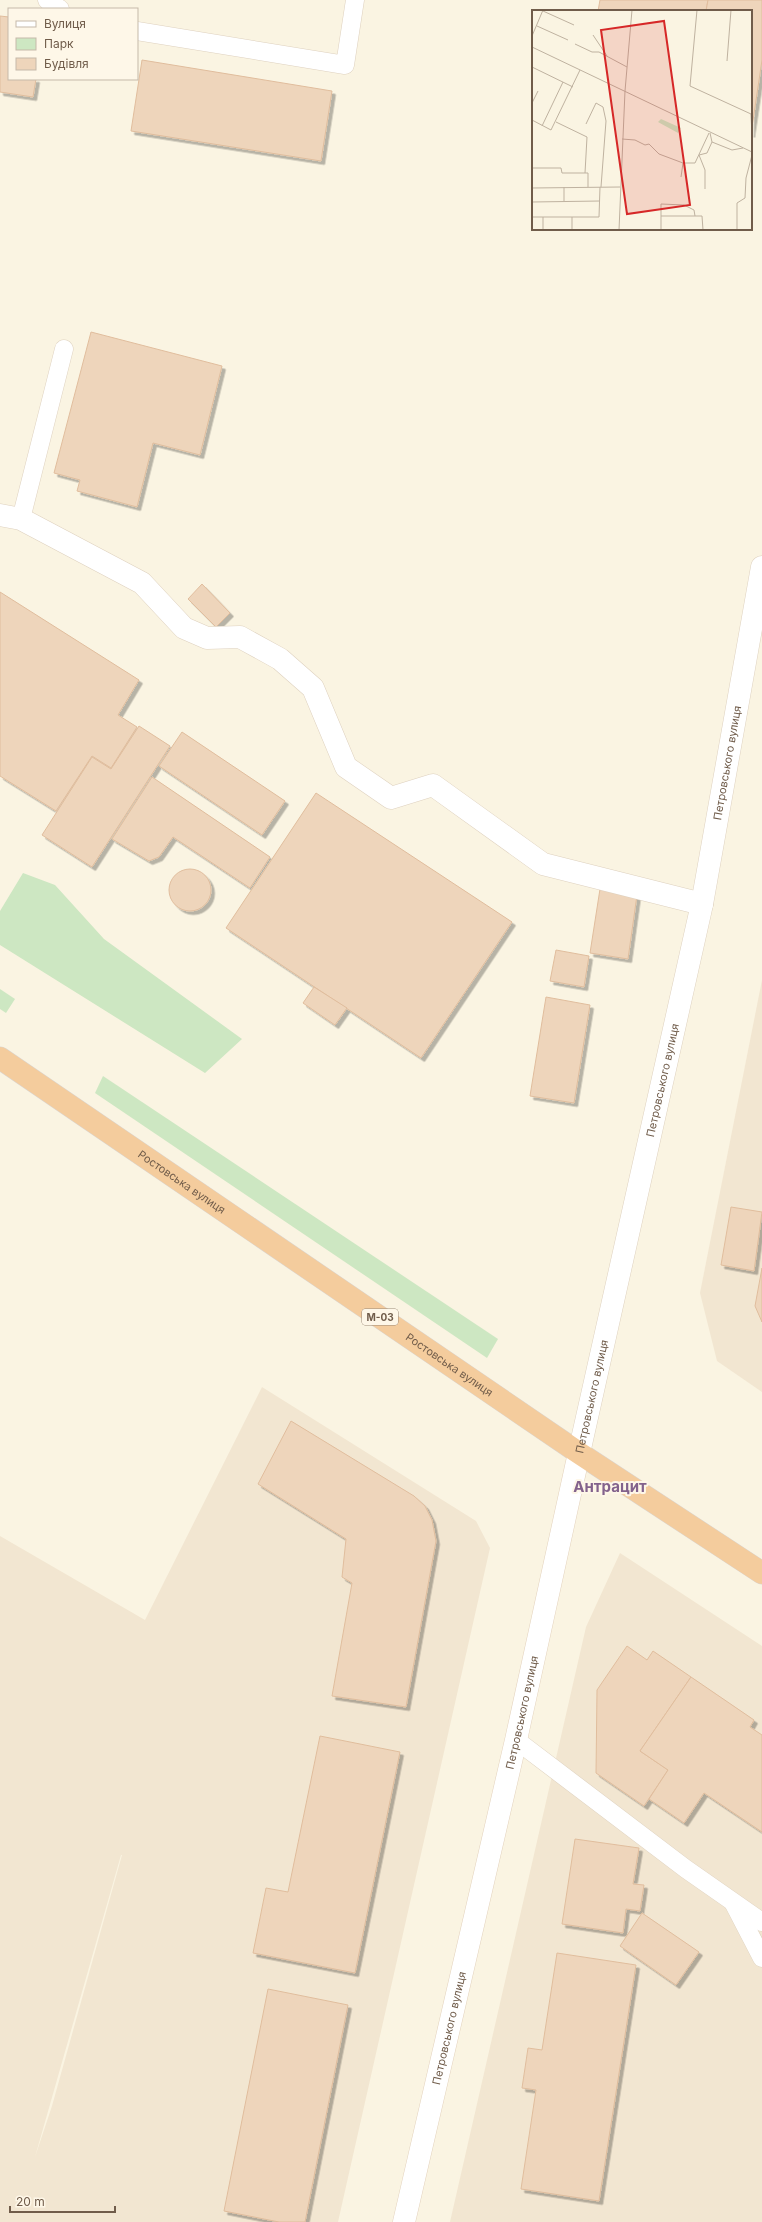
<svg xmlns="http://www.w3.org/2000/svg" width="762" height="2222" font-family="Inter,sans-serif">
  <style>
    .residential { fill: #f2e6d1; fill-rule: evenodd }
    .green { fill: #cde7c2 }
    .building { fill: #eed5bb; stroke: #e0bd9d; filter: url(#shadow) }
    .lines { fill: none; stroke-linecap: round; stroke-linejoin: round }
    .service-casing { stroke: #ded1bf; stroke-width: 19 }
    .minor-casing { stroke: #ded1bf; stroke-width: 23 }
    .tertiary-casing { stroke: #ded1bf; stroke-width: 23 }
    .secondary-casing { stroke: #e3d2bd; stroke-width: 23 }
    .trunk-casing { stroke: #dad5d0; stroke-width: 23 }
    .service { stroke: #fff; stroke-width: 18 }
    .minor { stroke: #fff; stroke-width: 22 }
    .tertiary { stroke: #fff; stroke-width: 22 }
    .secondary { stroke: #fff; stroke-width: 22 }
    .trunk { stroke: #f4cc9d; stroke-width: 22 }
    .labels { text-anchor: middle; stroke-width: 4; stroke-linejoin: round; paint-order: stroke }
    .shield { fill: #fef7e8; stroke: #9b8a79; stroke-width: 1 }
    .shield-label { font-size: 10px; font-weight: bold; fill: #705c4a }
    .street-label { font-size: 11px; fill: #705c4a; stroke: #fef7e8 }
    .district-label { font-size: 15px; font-weight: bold; fill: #83628c; stroke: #fef7e8 }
    .inset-road { fill: none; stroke: #bfb2a0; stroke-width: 1 }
    .view { fill: #d62828; fill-opacity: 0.15; stroke: #d62828; stroke-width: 2 }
    .inset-edge { fill: none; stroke: #705c4a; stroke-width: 2 }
  </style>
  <defs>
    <filter id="shadow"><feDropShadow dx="3.5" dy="3.5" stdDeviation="0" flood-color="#0004"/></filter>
  </defs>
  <rect width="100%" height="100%" fill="#faf4e2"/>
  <g class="residential">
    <polygon points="762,980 762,1392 717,1361 700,1293"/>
    <path d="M262 1387 476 1521 490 1548 338 2222H0V1536L145 1620ZM122 1855 52 2106 35 2157 121 1855Z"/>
    <polygon points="620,1553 762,1646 762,2222 450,2222 586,1627"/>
  </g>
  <g class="green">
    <polygon points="23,873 55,885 104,939 242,1039 205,1073 0,945 0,911"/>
    <polygon points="0,989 15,999 6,1013 0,1009"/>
    <polygon points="103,1076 498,1339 487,1358 95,1093"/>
  </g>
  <g class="building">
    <polygon points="600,0 708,0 706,11 598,11"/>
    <polygon points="708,0 762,0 762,60 751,134 751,11 706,11"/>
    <polygon points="0,16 9,17 9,79 36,79 33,97 0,92"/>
    <polygon points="142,60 332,91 321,161 131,131"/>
    <polygon points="91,332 222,366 200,455 153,443 137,507 77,491 80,480 54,473"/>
    <polygon points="202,584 230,613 216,627 188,599"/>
    <polygon points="0,592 139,680 118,715 137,727 111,768 92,756 56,811 0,776"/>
    <polygon points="139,726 170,746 92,867 42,835 92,757 111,769"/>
    <polygon points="182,732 285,801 262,835 159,766"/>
    <polygon points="152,777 270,857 250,888 173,837 159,857 149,861 112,839"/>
    <polygon points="316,793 512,922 421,1058 226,928"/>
    <circle cx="190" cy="890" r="21"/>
    <polygon points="600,889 637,895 628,959 590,953"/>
    <polygon points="556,950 589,956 584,987 550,981"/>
    <polygon points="314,987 347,1008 335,1025 303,1003"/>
    <polygon points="546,997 590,1005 574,1103 530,1096"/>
    <polygon points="731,1207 762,1212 754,1271 721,1265"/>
    <polygon points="762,1268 762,1322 755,1306"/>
    <polygon points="291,1421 414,1496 425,1506 432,1520 436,1541 406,1707 332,1696 352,1583 342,1577 346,1539 258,1484"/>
    <polygon points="627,1646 647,1660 653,1651 691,1677 640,1751 668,1770 644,1806 596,1773 597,1690"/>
    <polygon points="691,1677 754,1720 750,1727 762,1735 762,1832 704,1793 684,1823 649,1799 668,1770 640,1751"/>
    <polygon points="320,1736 400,1752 355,1973 253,1953 266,1888 288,1892"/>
    <polygon points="575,1839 639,1848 633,1884 644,1885 640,1911 626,1909 623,1933 562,1924"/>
    <polygon points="642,1913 699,1952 676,1985 620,1946"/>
    <polygon points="557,1953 636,1965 599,2201 521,2189 536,2090 522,2088 528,2048 542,2050"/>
    <polygon points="268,1989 348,2005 305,2222 279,2222 224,2211"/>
  </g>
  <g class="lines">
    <g class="service-casing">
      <g id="service">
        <polyline points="47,0 60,9"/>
        <polyline points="137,31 345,65 355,0"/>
        <polyline points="21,519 64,349"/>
        <polyline points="516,1740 686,1869 762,1922"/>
        <polyline points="734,1904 762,1958"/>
      </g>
    </g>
    <g class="minor-casing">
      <polyline id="minor" points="0,515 21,519 142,583 184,628 207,638 240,637 280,659 313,688 346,767 391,798 433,785 543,864 702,904"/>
    </g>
    <g class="tertiary-casing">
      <g id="tertiary">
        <path id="s1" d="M579 1453 702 904 762 567"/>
      </g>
    </g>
    <g class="secondary-casing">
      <g id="secondary">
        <path id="s2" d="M404 2222 516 1740 579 1453"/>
      </g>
    </g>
    <g class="trunk-casing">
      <g id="trunk">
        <path id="s3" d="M0 1058 579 1453 762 1573"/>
      </g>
    </g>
    <use href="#service" class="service"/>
    <use href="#minor" class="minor"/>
    <use href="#tertiary" class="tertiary"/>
    <use href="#secondary" class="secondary"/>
    <use href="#trunk" class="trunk"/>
  </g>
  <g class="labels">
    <rect class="shield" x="362" y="1309" width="36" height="16" rx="3"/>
    <g class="shield-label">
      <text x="380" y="1321">М-03</text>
    </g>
    <g class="street-label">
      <text dy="4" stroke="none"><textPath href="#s1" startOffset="706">Петровського вулиця</textPath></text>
      <text dy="4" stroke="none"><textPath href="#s1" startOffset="382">Петровського вулиця</textPath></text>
      <text dy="4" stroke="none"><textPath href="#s3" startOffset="220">Ростовська вулиця</textPath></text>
      <text dy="4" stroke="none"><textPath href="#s3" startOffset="544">Ростовська вулиця</textPath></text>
      <text dy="4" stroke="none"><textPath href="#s1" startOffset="58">Петровського вулиця</textPath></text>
      <text dy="4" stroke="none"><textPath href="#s2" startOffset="523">Петровського вулиця</textPath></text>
      <text dy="4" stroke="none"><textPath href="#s2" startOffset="199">Петровського вулиця</textPath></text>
    </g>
    <g class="district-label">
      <text x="610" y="1492">Антрацит</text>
    </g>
  </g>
  <g transform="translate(532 10)">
    <rect width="220" height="220" fill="#faf4e2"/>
    <path d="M129 109 149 118 146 123 126 112Z" fill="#cde7c2"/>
    <path class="inset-road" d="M165 0 158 76 219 104 220 126M11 1 42 15M5 16 36 30M61 25 75 46M0 26 11 0M43 34 60 42H67L95 57M0 37 220 142M195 51 199 0M0 57 41 77M93 81 100 0M0 93 6 81M0 110 19 120 48 60M24 112 55 127 53 163M54 114 64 93 71 97 74 111 69 177M10 116 31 72M178 123 180 132 200 140 211 138M90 129 103 130 113 135 117 134 127 144 151 153H163L177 123M167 145 173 160V179M167 145 175 143 180 132M0 158H29L30 163H56V177M149 167 151 153M0 178 88 177M32 191V177M0 192 68 191M129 206H163M0 207H67L68 177M11 220V207M40 220V207M87 220 93 81M129 220V194L152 195 162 200 163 206H170L171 220M205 220V193L213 188 214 168 220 145"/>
    <path class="view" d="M132 11 158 195 95 204 69 20Z"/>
    <rect width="220" height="220" class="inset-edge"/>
  </g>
  <rect x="8" y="8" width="130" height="72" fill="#fef7e8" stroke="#c5b9a9"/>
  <rect x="16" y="21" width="20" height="6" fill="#ffffff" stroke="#c5b9a9"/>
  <text x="44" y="28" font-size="12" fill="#705c4a">Вулиця</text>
  <rect x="16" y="38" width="20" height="12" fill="#cde7c2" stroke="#c5b9a9"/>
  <text x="44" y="48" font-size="12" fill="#705c4a">Парк</text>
  <rect x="16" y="58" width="20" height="12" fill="#eed5bb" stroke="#c5b9a9"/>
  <text x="44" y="68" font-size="12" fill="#705c4a">Будівля</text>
  <path d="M10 2206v6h105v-6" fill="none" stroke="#705c4a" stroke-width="2"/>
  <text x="16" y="2206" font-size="12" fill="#705c4a" stroke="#fef7e8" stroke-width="3" paint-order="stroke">20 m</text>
</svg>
